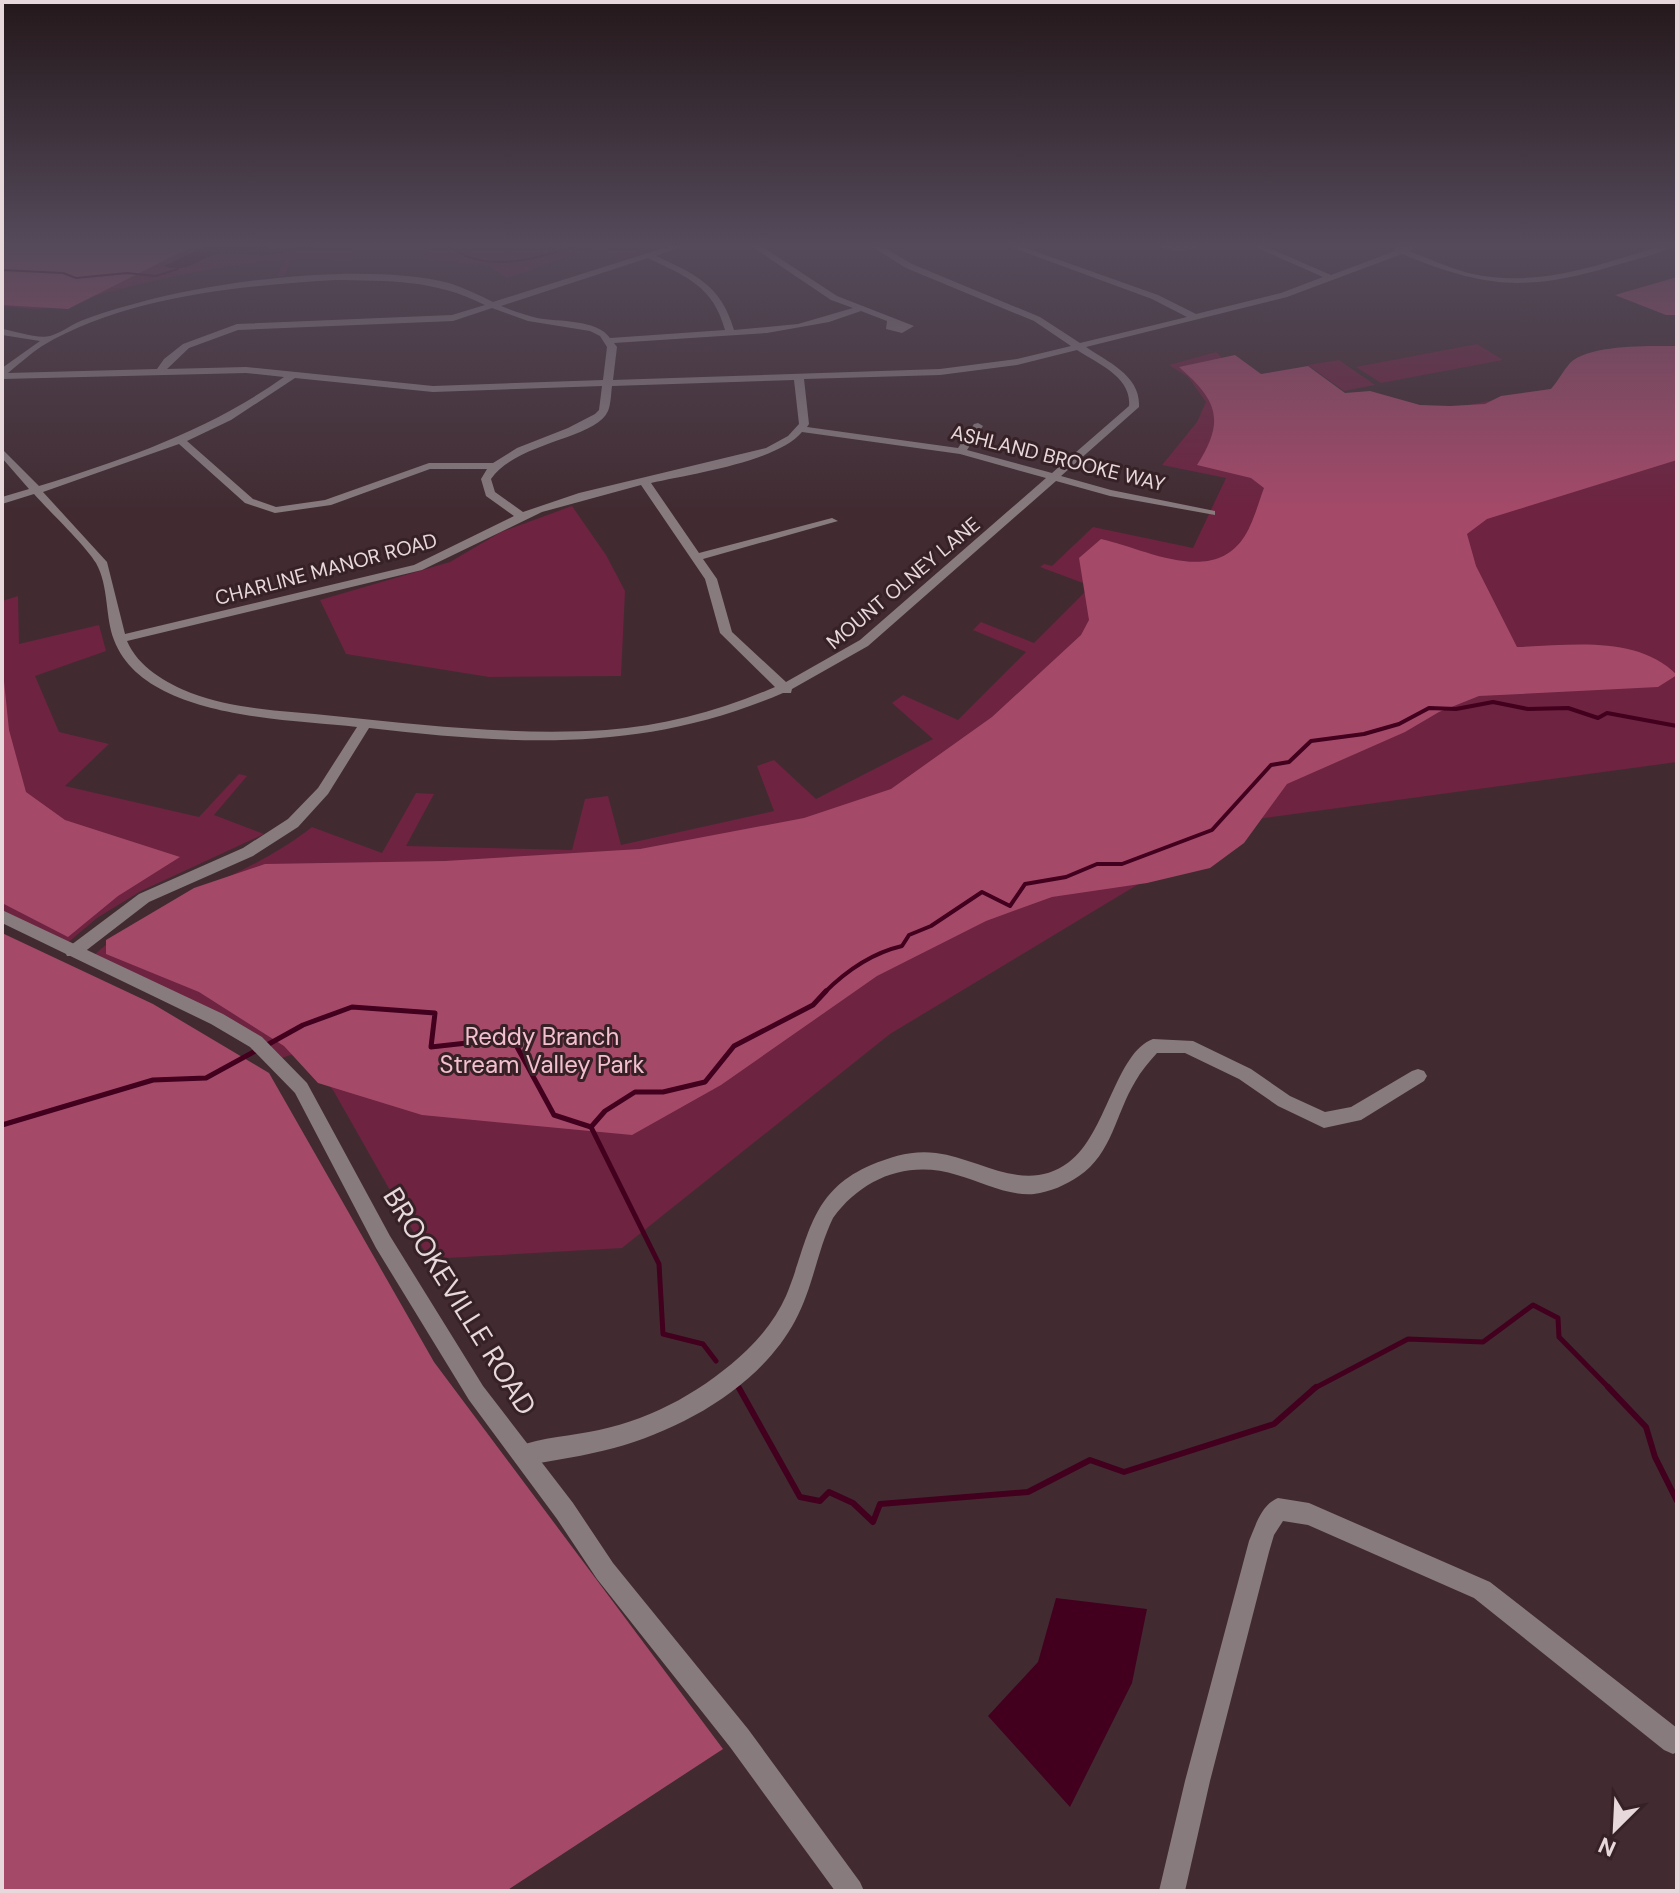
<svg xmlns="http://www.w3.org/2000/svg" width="1679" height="1893" font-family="'DM Sans',sans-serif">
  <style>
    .green { fill: #6e2340 }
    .forest { fill: #a54969 }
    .water { fill: #42001e }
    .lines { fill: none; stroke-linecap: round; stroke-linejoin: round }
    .stream-far3 { stroke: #42001e; stroke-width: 2 }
    .stream-far2 { stroke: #42001e; stroke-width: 4 }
    .stream-far1 { stroke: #42001e; stroke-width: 5 }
    .stream { stroke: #42001e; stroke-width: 6 }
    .minor { fill: #877b7e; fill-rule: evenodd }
    .tertiary { fill: #877b7e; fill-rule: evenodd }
    .labels { text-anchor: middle; stroke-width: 6; stroke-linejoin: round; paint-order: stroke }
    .far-street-label { font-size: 20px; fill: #e7d8dc; stroke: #362127 }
    .park-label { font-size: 24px; fill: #f4c0cf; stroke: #362127 }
    .near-street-label { font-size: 28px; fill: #e7d8dc; stroke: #362127 }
  </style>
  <rect width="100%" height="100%" fill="#412b31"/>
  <g class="green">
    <path d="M2 246 37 249 385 246 359 247 351 260 292 259 284 276H278L284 260C205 265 127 287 52 307 38 311 17 307 2 306Z"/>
    <polygon points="429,246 632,246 645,252 623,259 597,247 507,278 489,266 423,259"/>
    <polygon points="1477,344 1503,360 1381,383 1356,367"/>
    <path d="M1216 352 1264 399 1365 426 1677 363V762L1243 821 890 1034 622 1248 429 1259 333 1090 302 1051 279 1059 92 957C156 898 244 881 312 827L382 853 416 793 434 794 406 846 572 850 585 799 608 796 621 845 774 811 757 766 774 760 816 799 933 739 892 703 903 695 958 720 1026 652 973 630 981 622 1034 643 1091 586 1040 567 1044 564 1052 566 1093 527 1193 548 1226 478 1162 465 1197 422 1206 402 1188 377 1169 365Z"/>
    <polygon points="1339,360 1375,385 1344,391 1308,365"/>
    <polygon points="572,506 606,555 625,591 621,676 489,677 346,654 320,600 450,562 501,532"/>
    <polygon points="18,596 19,644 99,625 106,651 35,676 59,732 109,744 65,786 199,817 239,774 247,776 214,815 264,834 141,891 97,918 65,945 2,917 2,601"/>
  </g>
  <g class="forest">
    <polygon points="2,246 193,246 68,309 2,305"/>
    <polygon points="1677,277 1677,315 1666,315 1615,295"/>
    <path d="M1677 346V460L1487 519 1467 534 1476 566 1517 647C1569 646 1636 634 1677 675L1658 687 1479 696 1439 712 1405 732 1287 784 1244 843 1210 868 1147 883 1052 897 986 921 877 976 721 1085 632 1135 422 1115 318 1083 284 1046 199 992 106 954V940L194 888 265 864 445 861 640 849 804 818 891 789 992 717 1081 635 1089 620 1079 558 1101 539C1143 548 1209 585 1242 540 1252 527 1258 504 1264 488L1251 478 1197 465C1226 420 1217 400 1179 367L1235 355 1261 374 1308 366 1345 393 1370 391 1420 405 1450 406 1485 404 1501 396 1551 389C1558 381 1563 371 1570 363 1589 344 1651 346 1677 346Z"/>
    <polygon points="2,662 9,730 26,792 65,820 180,857 118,896 68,937 2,903"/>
    <polygon points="2,933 153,1004 269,1073 434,1362 723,1749 506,1891 2,1891"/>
  </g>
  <g class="water">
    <path d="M206 246H267L272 253C256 256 222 252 213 255 195 262 185 273 164 266Z"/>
    <polygon points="1056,1598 1147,1609 1132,1683 1070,1807 988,1716 1038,1662"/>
  </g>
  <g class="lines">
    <g class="stream-far3">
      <path d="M449 246C486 275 536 258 577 246"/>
      <polyline points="546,246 557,252"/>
      <polyline points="260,255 317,246"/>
      <polyline points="2,270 63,273 76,278 127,273 156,276 178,269"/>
    </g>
    <path class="stream-far2" d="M824 993C846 971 872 953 902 946L909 935 931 926 982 892 1010 906 1025 884 1066 877 1097 864H1122L1212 830 1271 765 1289 762 1311 741 1364 734 1399 724 1429 708 1456 709 1493 702 1528 709 1568 708 1598 718 1607 713 1677 726"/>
    <g class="stream-far1">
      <polyline points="267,1045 303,1025 352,1007 435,1013 431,1047 494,1040 516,1045 554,1115 591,1127 659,1264 663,1334 703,1344 716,1361"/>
      <polyline points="2,1125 153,1080 206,1078 259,1049"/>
      <polyline points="591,1127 605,1111 635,1092 663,1092 705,1082 734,1046 813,1005 826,991"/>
      <polyline points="1313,1389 1408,1339 1483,1342 1533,1305 1558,1318 1559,1337 1610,1389"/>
    </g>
    <g class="stream">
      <polyline points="1608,1387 1646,1427 1655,1457 1677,1501"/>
      <polyline points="739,1388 800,1497 820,1501 829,1492 853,1503 873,1522 880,1504 1028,1492 1090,1460 1124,1472 1274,1424 1316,1387"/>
    </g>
    <g class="minor">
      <path d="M670 246H682L656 256C695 274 721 285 734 330L798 324 853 308 831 300 751 246H761L837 296 914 326 902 333 886 329 887 321 861 311 829 322 767 333 614 343 617 347 613 380 940 369 1017 359 1071 346 1034 321 906 268 871 246H881L912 264 1040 317 1080 343 1187 317 1152 299 1008 246H1020L1158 295 1196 314 1281 293 1323 277 1253 246H1264L1331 275 1395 251 1394 247 1419 246 1409 251C1430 259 1451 269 1473 274 1536 288 1600 265 1660 246H1672C1655 256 1632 260 1613 266 1526 292 1485 288 1402 254L1287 297 1086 347C1108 362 1141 376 1139 407L1061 476 1111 490 1215 511V515L1110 496 1056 481 868 646 792 689 791 693H783C643 753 517 745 369 728L328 794 298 827 253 856 149 902 79 956H67L65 952 67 948 139 894 243 848 288 819 318 788 357 727C287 719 144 719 114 640 105 617 109 586 96 563 84 544 51 513 34 494L2 504V497L29 489 2 458V449L39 486C125 459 210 430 284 377L246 373 2 379V368L40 341 2 335V329C16 331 37 339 50 336 61 333 72 324 83 320 101 313 122 307 141 302 221 280 369 262 449 283 464 288 479 295 493 302ZM648 258C687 277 713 286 725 330L610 338C597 319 559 322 537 318 525 315 513 311 501 306ZM334 280C390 281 433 279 485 305L452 315 237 324 183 344 164 359 157 369 8 373C19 364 30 354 42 346 126 296 239 286 334 280ZM492 308 528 321 590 331 600 336 607 347 603 380 433 386 246 367 167 369 189 348 238 330 453 321ZM1077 350C1098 364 1132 377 1129 406L1052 473 967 450 983 426 978 423 974 424 958 448 807 427 809 424 804 379 940 375 1017 365ZM295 378 433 392 602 386 599 410 595 414 568 428 517 448 493 463H429L325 500 276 507 253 499 187 441 231 420ZM794 380 799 424 788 436 766 448 579 493 523 512 495 492 491 479C516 442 596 439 608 411 611 404 611 393 612 386ZM802 432 960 454 1046 478 860 640 786 682 732 632 717 579 703 559 838 521 832 518 699 553 651 483C690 474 777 462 802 432ZM179 444 245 503 275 513 331 505 430 469H487L481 479 486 496 514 516 414 565 125 634 107 562 43 492ZM641 485 705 579 720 633 775 687C721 710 665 726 606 730 515 736 424 725 334 716 287 711 236 710 191 693 166 683 138 667 127 641L422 570 542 512Z"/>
      <polygon points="1151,246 1208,246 1179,251"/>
      <path d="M1153 1039 1193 1041 1251 1069 1290 1096 1325 1112 1351 1107 1412 1071 1418 1069 1424 1071 1427 1076 1424 1081 1361 1120 1324 1128 1278 1106 1239 1079 1185 1053H1157C1149 1062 1141 1071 1135 1082 1116 1113 1112 1154 1079 1176 1066 1185 1050 1192 1034 1194 1007 1196 982 1182 957 1175 909 1160 863 1177 833 1218 817 1251 813 1288 795 1321 760 1386 683 1429 614 1448 585 1456 554 1460 524 1466L516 1463 513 1455 516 1447C542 1437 572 1436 599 1430 655 1418 706 1389 747 1350 763 1335 777 1316 786 1296 809 1241 808 1192 871 1165 893 1156 913 1150 936 1153 982 1159 1025 1195 1069 1162 1106 1135 1116 1052 1153 1039Z"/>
      <path d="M1278 1498 1309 1503 1490 1582 1677 1728V1752L1673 1754 1664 1750 1474 1598 1308 1525 1283 1521 1274 1535 1269 1552 1210 1781 1185 1891H1159L1185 1781 1249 1541C1256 1525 1261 1505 1278 1498Z"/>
    </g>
    <polygon class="tertiary" points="2,910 223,1014 262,1037 307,1083 390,1236 483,1386 573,1503 613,1563 748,1729 860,1882 864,1891 835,1891 730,1747 597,1579 557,1519 469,1400 376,1248 295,1093 250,1047 211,1024 2,923"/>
  </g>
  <linearGradient id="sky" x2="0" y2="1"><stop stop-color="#24181b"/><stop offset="0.48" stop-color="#544a5a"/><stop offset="1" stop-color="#544a5a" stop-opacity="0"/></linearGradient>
  <rect width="1679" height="511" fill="url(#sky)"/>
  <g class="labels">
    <g class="far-street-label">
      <text transform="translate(1058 458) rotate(14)" y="7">ASHLAND BROOKE WAY</text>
      <text transform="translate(326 569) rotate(-15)" y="7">CHARLINE MANOR ROAD</text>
      <text transform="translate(903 583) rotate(-40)" y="7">MOUNT OLNEY LANE</text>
    </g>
    <g class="park-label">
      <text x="542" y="1045">Reddy Branch<tspan x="542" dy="28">Stream Valley Park</tspan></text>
    </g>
    <g class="near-street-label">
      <text transform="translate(460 1301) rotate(58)" y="10">BROOKEVILLE ROAD</text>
    </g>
  </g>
  <rect width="1679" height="1893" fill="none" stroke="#e7d8dc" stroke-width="8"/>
  <g transform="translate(1615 1829) rotate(204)" stroke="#362127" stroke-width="6" paint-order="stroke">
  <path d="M0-6L14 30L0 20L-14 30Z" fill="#e7d8dc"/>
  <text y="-12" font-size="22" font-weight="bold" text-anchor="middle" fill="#e7d8dc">N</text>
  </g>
</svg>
